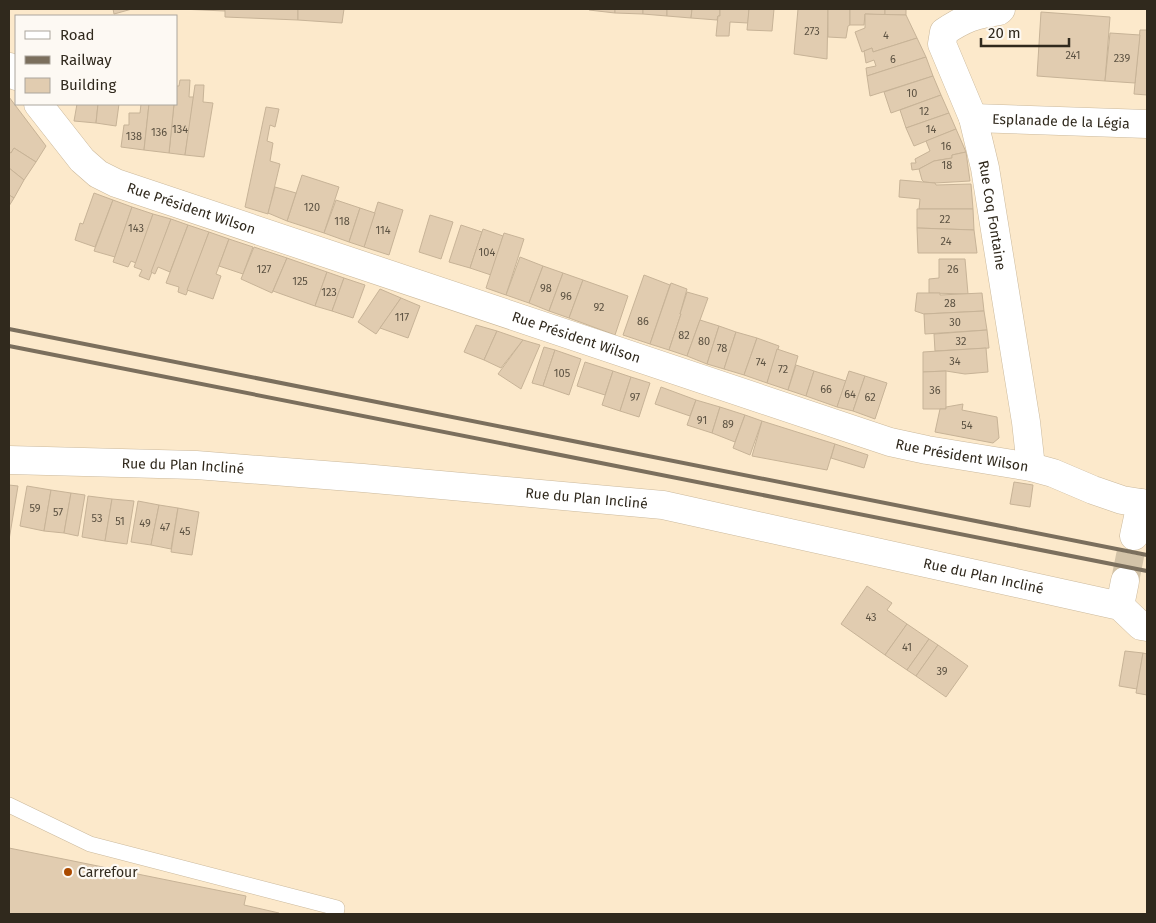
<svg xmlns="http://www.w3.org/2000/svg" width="1156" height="923" font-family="'Fira Sans',sans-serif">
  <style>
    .building { fill: #e1ccb0; stroke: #c7b397 }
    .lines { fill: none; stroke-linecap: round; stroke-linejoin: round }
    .street-tunnel { stroke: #d3c3a8; stroke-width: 28; stroke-dasharray: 28 14; stroke-linecap: butt }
    .lane-casing { stroke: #cbb99c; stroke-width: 16 }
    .street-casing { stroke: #cbb99c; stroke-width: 29 }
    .lane { stroke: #fff; stroke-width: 15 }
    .street { stroke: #fff; stroke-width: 28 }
    .rail { stroke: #7b6f5d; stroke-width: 4 }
    .poi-dot { fill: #aa4a00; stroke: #fdf9f3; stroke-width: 2 }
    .labels { text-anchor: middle; stroke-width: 4.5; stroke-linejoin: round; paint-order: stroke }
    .number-label { font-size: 11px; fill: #5c5242 }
    .street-label { font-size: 14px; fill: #30291d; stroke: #fdf9f3 }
    .poi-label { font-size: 14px; fill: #30291d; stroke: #fdf9f3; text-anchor: start }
  </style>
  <rect width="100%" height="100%" fill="#fce9cb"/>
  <g class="building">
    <polygon points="113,9 132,9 114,14"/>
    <polygon points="180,9 225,9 225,11"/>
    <polygon points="225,9 298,9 298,20 225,17"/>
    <polygon points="298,9 344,9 342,23 298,20"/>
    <polygon points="589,9 615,9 615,13 589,10"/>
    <polygon points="615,9 643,9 643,14 615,13"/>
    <polygon points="643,9 667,9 667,16 643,14"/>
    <polygon points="667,9 692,9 691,18 667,16"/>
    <polygon points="692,9 720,9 720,16 718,16 717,20 691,18"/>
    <polygon points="720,9 749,9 748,23 730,22 729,36 716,36 718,16 720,16"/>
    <polygon points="749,9 774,9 772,31 747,30"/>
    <polygon points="798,9 828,9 827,59 794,54"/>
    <polygon points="828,9 850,9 850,25 848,26 846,38 828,37"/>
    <polygon points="850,9 885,9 885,15 865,14 864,25 850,25"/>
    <rect x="885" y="9" width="21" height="6"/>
    <polygon points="1041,12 1110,17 1105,81 1037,76"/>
    <polygon points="865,14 906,15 917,38 873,52 872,48 862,52 855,32 865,28"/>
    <polygon points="1140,30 1147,30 1147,95 1134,94"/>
    <polygon points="1110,33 1140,35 1135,83 1105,81"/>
    <polygon points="917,38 926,57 867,76 866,68 876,66 874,60 866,63 864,51 872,48 873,52"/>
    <polygon points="926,57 933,76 870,96 867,76"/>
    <polygon points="933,76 941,95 891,113 884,92"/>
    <polygon points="180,80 190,80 189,97 194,97 185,155 169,153 174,104 176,104 176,86 179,86"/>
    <polygon points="195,85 204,85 203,102 213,103 204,157 185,155"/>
    <polygon points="941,95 949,113 906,128 900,110"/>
    <polygon points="9,97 46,146 36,162 14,148 11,153 9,152"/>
    <polygon points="77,104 98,104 96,123 74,121"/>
    <polygon points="98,104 119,104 116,126 96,123"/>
    <polygon points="141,104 149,104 144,150 121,147 124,125 129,125 129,113 140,113"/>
    <polygon points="149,104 174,104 169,153 144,150"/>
    <polygon points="266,107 279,109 275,127 270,125 267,141 273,143 270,161 280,164 268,214 245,207"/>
    <polygon points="949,113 956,129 914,146 906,128"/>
    <polygon points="956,129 966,152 952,155 952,158 934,161 919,169 912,170 911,163 916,163 915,159 930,151 926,141"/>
    <polygon points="14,148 36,162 24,180 9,168 9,152 11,153"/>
    <polygon points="966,152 970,181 935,183 924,182 922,180 919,169 934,161 952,158 952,155"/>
    <polygon points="9,168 24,180 14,198 9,195"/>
    <polygon points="302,175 339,187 324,233 287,221"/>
    <polygon points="900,180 935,183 936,185 971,184 973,209 919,209 920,199 899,197"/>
    <polygon points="275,187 296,193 287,221 268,213"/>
    <polygon points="94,193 113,200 95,247 75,240 80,223 83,224"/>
    <polygon points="9,195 14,198 9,206"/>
    <polygon points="113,200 132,207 115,257 94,251"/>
    <polygon points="336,200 360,208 349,242 324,233"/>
    <polygon points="378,202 403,210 389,255 364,247"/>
    <polygon points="132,207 153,214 136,263 131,261 128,267 113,262"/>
    <polygon points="360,208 375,213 364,247 349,242"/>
    <polygon points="917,209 973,209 974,230 917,228"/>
    <polygon points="153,214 171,219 149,280 139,276 142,270 134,267"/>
    <polygon points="430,215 453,222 441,259 419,252"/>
    <polygon points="171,219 188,225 170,272 158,267 155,274 151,272"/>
    <polygon points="188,225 209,232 186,295 178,292 179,287 166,283"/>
    <polygon points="461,225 482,232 470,268 449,262"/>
    <polygon points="917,228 974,230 977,253 918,253"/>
    <polygon points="483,229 503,236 491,275 470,268"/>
    <polygon points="209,232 229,239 216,274 221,276 213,299 187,290"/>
    <polygon points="504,233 524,239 506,295 486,288"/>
    <polygon points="229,239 253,247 243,274 219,266"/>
    <polygon points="254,247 287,258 272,293 241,279"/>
    <polygon points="520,257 543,266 529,303 506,295"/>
    <polygon points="287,258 327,272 315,306 273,291"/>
    <polygon points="939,259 965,259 968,294 929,293 929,279 939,278"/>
    <polygon points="543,266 563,273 549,311 529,303"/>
    <polygon points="327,272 344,278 332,311 315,306"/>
    <polygon points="563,273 583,280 569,318 549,311"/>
    <polygon points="644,275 670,285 650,344 623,335"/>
    <polygon points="344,278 365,285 353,318 332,311"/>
    <polygon points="583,280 628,296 615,335 569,318"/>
    <polygon points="671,283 687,289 680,314 681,314 669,350 650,344"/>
    <polygon points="380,289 401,298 376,334 358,322"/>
    <polygon points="687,292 708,298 687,356 669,350 681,314 680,314"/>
    <polygon points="917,293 940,293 940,295 982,293 984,311 924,314 915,311"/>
    <polygon points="401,298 420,306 408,338 380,328"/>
    <polygon points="984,311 987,330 925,334 924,314"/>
    <polygon points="700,320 719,326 707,364 687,356"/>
    <polygon points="476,325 497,331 484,360 464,352"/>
    <polygon points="719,326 736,332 724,369 707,364"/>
    <polygon points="987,330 989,348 935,351 934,334"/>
    <polygon points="497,331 523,340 501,368 484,360"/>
    <polygon points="736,332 757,338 744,375 724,369"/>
    <polygon points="757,338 779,346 767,383 744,375"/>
    <polygon points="523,340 540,345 521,389 498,374"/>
    <polygon points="544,347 555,350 543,386 532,383"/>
    <polygon points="986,348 988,372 965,374 946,371 923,372 923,352"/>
    <polygon points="777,349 798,356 788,390 767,383"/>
    <polygon points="555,350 581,359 569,395 543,386"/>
    <polygon points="585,362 613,371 605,395 577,386"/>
    <polygon points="796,365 814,371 806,396 788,390"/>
    <polygon points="613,371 631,377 620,411 602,405"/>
    <polygon points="814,371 846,381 837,407 806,396"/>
    <polygon points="849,371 865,376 853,411 837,407"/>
    <polygon points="946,371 946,409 923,409 923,372"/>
    <polygon points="865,376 887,383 875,419 853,411"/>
    <polygon points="631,377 650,383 639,417 620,411"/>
    <polygon points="661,387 696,400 690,416 655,404"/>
    <polygon points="696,400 720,407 712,433 687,425"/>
    <polygon points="963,404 962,410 997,417 999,438 993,443 935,432 940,409 946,409 946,407"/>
    <polygon points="720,407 745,415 735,442 712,433"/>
    <polygon points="745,415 762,421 750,455 733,448"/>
    <polygon points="762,421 835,444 827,470 752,456"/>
    <polygon points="835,444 868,455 864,468 831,458"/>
    <polygon points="1014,482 1033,485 1030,507 1010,504"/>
    <polygon points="9,485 18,486 9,540"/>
    <polygon points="27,486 51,490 44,531 20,526"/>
    <polygon points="51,490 71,493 64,533 44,531"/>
    <polygon points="71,493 85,495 78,536 64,533"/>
    <polygon points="88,496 112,499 105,541 82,537"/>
    <polygon points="112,499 134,501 127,544 105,541"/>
    <polygon points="138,501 159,505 151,545 131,542"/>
    <polygon points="159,505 178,508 171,549 151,545"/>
    <polygon points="178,508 199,512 192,555 171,552"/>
    <polygon points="867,586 892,603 887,610 907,624 885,655 841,624"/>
    <polygon points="907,624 929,639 907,670 885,655"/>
    <polygon points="929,639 938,645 916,676 907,670"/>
    <polygon points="938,645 968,666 946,697 916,676"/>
    <polygon points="1125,651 1143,653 1137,689 1119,686"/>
    <polygon points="1143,653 1147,654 1147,695 1136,693"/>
    <polygon points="9,848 246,896 244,905 279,913 278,914 9,914"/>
  </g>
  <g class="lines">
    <polyline class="street-tunnel" points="1125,581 1134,536"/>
    <g class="lane-casing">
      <polyline id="lane" points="9,805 90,844 337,908 336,914"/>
    </g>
    <g class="street-casing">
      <g id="street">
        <path id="s1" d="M1001 9 999 11C976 14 963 19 944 32L942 44 973 118 985 168 1026 422 1031 467"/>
        <polyline points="9,67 16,76"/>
        <path id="s2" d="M38 104 82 160 98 174 116 183 863 433 890 442 927 450 1031 467 1053 473 1093 490 1122 500 1147 504"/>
        <path id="s3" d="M973 118 1147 124"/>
        <path id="s4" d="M9 460 196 465 363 478 663 505 1120 606 1141 626 1147 627"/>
        <polyline points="1134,536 1141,503"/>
        <polyline points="1120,606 1125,581"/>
      </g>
    </g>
    <use href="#lane" class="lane"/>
    <use href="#street" class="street"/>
    <g class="rail">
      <polyline points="9,329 1147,555"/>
      <polyline points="9,346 1147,571"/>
    </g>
  </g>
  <circle class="poi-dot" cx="68" cy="872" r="5"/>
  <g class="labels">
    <g class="number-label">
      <text x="812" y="35">273</text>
      <text x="886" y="39">4</text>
      <text x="1073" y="59">241</text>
      <text x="1122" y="62">239</text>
      <text x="893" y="63">6</text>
      <text x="912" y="97">10</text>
      <text x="924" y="115">12</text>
      <text x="180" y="133">134</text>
      <text x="931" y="133">14</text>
      <text x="159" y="136">136</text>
      <text x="134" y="140">138</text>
      <text x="946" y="150">16</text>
      <text x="947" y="169">18</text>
      <text x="312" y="211">120</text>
      <text x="945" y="223">22</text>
      <text x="342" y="225">118</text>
      <text x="136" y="232">143</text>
      <text x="383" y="234">114</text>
      <text x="946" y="245">24</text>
      <text x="487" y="256">104</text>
      <text x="264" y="273">127</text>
      <text x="953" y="273">26</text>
      <text x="300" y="285">125</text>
      <text x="546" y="292">98</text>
      <text x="329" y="296">123</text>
      <text x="566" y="300">96</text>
      <text x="950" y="307">28</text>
      <text x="599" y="311">92</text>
      <text x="402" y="321">117</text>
      <text x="643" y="325">86</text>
      <text x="955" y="326">30</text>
      <text x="684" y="339">82</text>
      <text x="704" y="345">80</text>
      <text x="961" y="345">32</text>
      <text x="722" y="352">78</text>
      <text x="955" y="365">34</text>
      <text x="761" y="366">74</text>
      <text x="783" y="373">72</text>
      <text x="562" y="377">105</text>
      <text x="826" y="393">66</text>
      <text x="935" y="394">36</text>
      <text x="850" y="398">64</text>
      <text x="635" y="401">97</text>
      <text x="870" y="401">62</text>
      <text x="702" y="424">91</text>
      <text x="728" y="428">89</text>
      <text x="967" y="429">54</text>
      <text x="35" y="512">59</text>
      <text x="58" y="516">57</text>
      <text x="97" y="522">53</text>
      <text x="120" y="525">51</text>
      <text x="145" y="527">49</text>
      <text x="165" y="531">47</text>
      <text x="185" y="535">45</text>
      <text x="871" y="621">43</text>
      <text x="907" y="651">41</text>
      <text x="942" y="675">39</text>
    </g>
    <g class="street-label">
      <text dy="5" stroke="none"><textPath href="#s3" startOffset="88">Esplanade de la Légia</textPath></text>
      <text dy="5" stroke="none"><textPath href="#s2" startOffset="192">Rue Président Wilson</textPath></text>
      <text dy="5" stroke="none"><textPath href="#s1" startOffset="254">Rue Coq Fontaine</textPath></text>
      <text dy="5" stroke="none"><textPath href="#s2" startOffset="598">Rue Président Wilson</textPath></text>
      <text dy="5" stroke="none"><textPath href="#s2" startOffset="1002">Rue Président Wilson</textPath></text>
      <text dy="5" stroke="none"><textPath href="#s4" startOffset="174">Rue du Plan Incliné</textPath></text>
      <text dy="5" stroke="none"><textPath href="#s4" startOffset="579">Rue du Plan Incliné</textPath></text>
      <text dy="5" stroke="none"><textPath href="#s4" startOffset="984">Rue du Plan Incliné</textPath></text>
    </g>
    <g class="poi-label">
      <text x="78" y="877">Carrefour</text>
    </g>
  </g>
  <rect width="1156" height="923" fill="none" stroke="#30291d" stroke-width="20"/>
  <rect x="15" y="15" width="162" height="90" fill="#fdf9f3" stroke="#aba69d"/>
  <rect x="25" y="31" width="25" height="8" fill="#ffffff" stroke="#aba69d"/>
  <text x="60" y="40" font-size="15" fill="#30291d">Road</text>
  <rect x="25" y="56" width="25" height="8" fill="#7b6f5d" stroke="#aba69d"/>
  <text x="60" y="65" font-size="15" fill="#30291d">Railway</text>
  <rect x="25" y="78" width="25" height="15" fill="#e1ccb0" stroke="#aba69d"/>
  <text x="60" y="90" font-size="15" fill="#30291d">Building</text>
  <path d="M981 38v8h88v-8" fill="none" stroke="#30291d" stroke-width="2.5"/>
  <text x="988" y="38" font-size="15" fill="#30291d" stroke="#fdf9f3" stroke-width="4" paint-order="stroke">20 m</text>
</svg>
